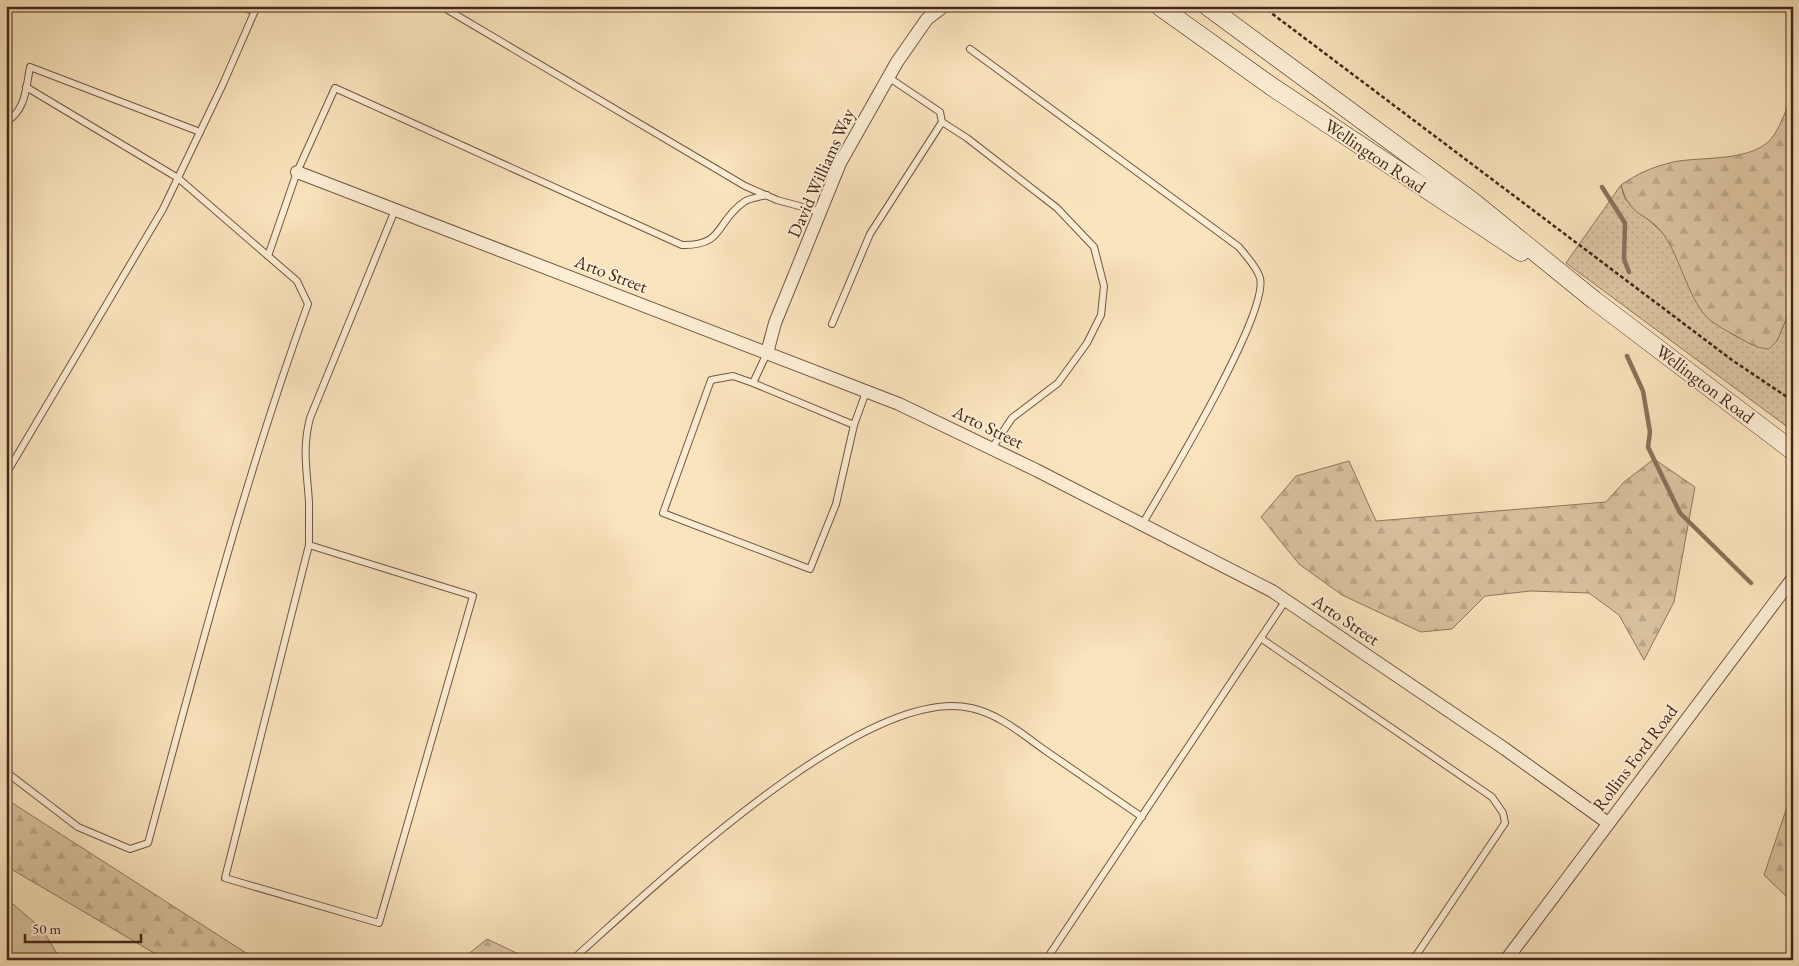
<svg xmlns="http://www.w3.org/2000/svg" width="1799" height="966" font-family="'EB Garamond',serif">
  <style>
    .grass { fill: url(#grass-dots); stroke: #90765e }
    .forest { fill: url(#forest-firs); stroke: #90765e }
    .garden { fill: #dbc4a1; stroke: #90765e }
    .lines { fill: none; stroke-linecap: round; stroke-linejoin: round }
    .stream { stroke: #8c725b; stroke-width: 4.5 }
    .service-casing { stroke: #725643; stroke-width: 8 }
    .minor-casing { stroke: #725643; stroke-width: 14 }
    .secondary-casing { stroke: #44271a; stroke-width: 19 }
    .path { stroke: #44271a; stroke-width: 2.5; stroke-dasharray: 4 2.5; stroke-linecap: butt }
    .service { stroke: #fcedd4; stroke-width: 6 }
    .minor { stroke: #fcedd4; stroke-width: 12 }
    .secondary { stroke: #fcedd4; stroke-width: 18 }
    .labels { text-anchor: middle; stroke-width: 4; stroke-linejoin: round; paint-order: stroke }
    .street-label { font-size: 18px; fill: #44271a; stroke: #fcedd4 }
  </style>
  <defs>
    <pattern id="grass-dots" width="8" height="8" patternUnits="userSpaceOnUse" patternTransform="scale(1.25)"><rect width="8" height="8" fill="#dbc4a1"/><path d="M2 2h.1M6 6h.1" fill="none" stroke="#bda88a" stroke-width="1.8" stroke-linecap="round"/></pattern>
    <pattern id="forest-firs" width="22" height="20" patternUnits="userSpaceOnUse" patternTransform="scale(1.25)"><rect width="22" height="20" fill="#dbc4a1"/><path d="M5 1l3.5 6h-7zM16 11l3.5 6h-7z" fill="#bda88a"/></pattern>
  </defs>
  <rect width="100%" height="100%" fill="#fae4bd"/>
  <filter id="stains"><feTurbulence type="fractalNoise" baseFrequency=".004" numOctaves="4"/><feColorMatrix values="0 0 0 0 .2 0 0 0 0 .09 0 0 0 0 .02 0 0 0 .5 -.17"/></filter>
  <radialGradient id="worn" r=".72"><stop offset=".6" stop-color="#630" stop-opacity="0"/><stop offset="1" stop-color="#630" stop-opacity=".3"/></radialGradient>
  <polygon class="grass" points="1621,185 1625,199 1663,233 1677,255 1692,294 1730,333 1744,340 1777,341 1793,303 1793,431 1566,263"/>
  <g class="forest">
    <path d="M1793 93V303L1777 341 1769 349C1755 348 1749 343 1738 337 1729 332 1719 327 1711 321 1689 303 1681 259 1664 235 1647 211 1631 220 1621 185 1638 173 1653 167 1673 162 1702 156 1756 163 1774 135 1782 123 1787 107 1793 93Z"/>
    <polygon points="1654,459 1695,487 1674,602 1644,660 1619,615 1589,593 1531,591 1485,596 1452,629 1421,632 1342,595 1299,564 1261,517 1296,476 1349,461 1376,521 1606,502 1624,482"/>
    <polygon points="1793,789 1793,903 1764,875"/>
    <polygon points="6,799 257,960 166,960 6,866"/>
    <polygon points="487,939 523,956 523,960 461,960"/>
  </g>
  <polygon class="garden" points="6,898 42,929 61,960 6,960"/>
  <g class="lines">
    <g class="stream">
      <polyline points="1602,187 1625,223 1624,259 1629,272"/>
      <polyline points="1627,356 1643,391 1650,432 1648,447 1680,513 1751,583"/>
    </g>
    <g class="service-casing">
      <g id="service">
        <polyline points="235,6 255,11"/>
        <polyline points="441,6 745,186 777,200 821,212"/>
        <path d="M970 49 1239 247C1246 256 1257 267 1260 278 1269 314 1165 485 1143 523"/>
        <path d="M6 122C26 110 26 88 30 67L200 132"/>
        <polyline points="942,122 967,138 1057,208 1094,247 1104,286 1101,315 1087,343 1058,383 1012,418 992,448"/>
        <path d="M268 256 297 172 335 88 682 245C725 246 715 222 744 202 749 198 760 197 767 195"/>
        <polyline points="832,324 870,234 942,122 940,112 888,77"/>
        <polyline points="753,383 733,376 711,380 663,513 810,569 836,504 854,425 753,383 767,353"/>
        <polyline points="854,425 866,392"/>
        <polyline points="6,474 163,209 223,84 257,6"/>
        <path d="M309 545 473 596 379 923 225 878 309 545C309 531 309 517 309 502 307 471 302 449 310 418L395 210"/>
        <polyline points="1262,639 1492,797 1503,813 1505,823 1413,960"/>
        <path d="M6 772 78 827 130 849 148 843C197 662 244 480 308 304L297 281 178 178 26 87"/>
        <path d="M572 960C650 891 864 683 971 708 999 714 1022 734 1046 751 1078 773 1110 795 1142 817"/>
        <polyline points="1046,960 1286,600"/>
      </g>
    </g>
    <g class="minor-casing">
      <g id="minor">
        <polyline points="297,172 899,404 1036,470 1272,591 1505,749 1608,823"/>
        <polyline points="767,353 775,323 840,163 897,62 927,19 944,6"/>
        <polyline points="1506,960 1793,578"/>
      </g>
    </g>
    <g class="secondary-casing">
      <g id="secondary">
        <polyline points="1159,6 1271,86 1521,252"/>
        <polyline points="1207,6 1472,201 1594,300 1793,451"/>
      </g>
    </g>
    <polyline class="path" points="1262,6 1732,360 1793,401"/>
    <use href="#service" class="service"/>
    <use href="#minor" class="minor"/>
    <use href="#secondary" class="secondary"/>
  </g>
  <g class="labels">
    <g class="street-label">
      <text transform="translate(1375 156) rotate(34)" y="6">Wellington Road</text>
      <text transform="translate(821 173) rotate(-66)" y="6">David Williams Way</text>
      <text transform="translate(611 274) rotate(21)" y="6">Arto Street</text>
      <text transform="translate(1705 384) rotate(37)" y="6">Wellington Road</text>
      <text transform="translate(988 427) rotate(26)" y="6">Arto Street</text>
      <text transform="translate(1346 620) rotate(34)" y="6">Arto Street</text>
      <text transform="translate(1635 758) rotate(-53)" y="6">Rollins Ford Road</text>
    </g>
  </g>
  <rect width="1799" height="966" fill="none" stroke="#fae4bd" stroke-width="25"/>
  <rect x="8" y="8" width="1784" height="951" fill="none" stroke="#44271a" stroke-width="2.5"/>
  <rect x="12" y="12" width="1774" height="941" fill="none" stroke="#44271a"/>
  <path d="M25 934v8h116v-8" fill="none" stroke="#44271a" stroke-width="2.5"/>
  <text x="32" y="934" font-size="15" fill="#44271a" stroke="#fcedd4" stroke-width="4" paint-order="stroke">50 m</text>
  <rect width="100%" height="100%" filter="url(#stains)"/>
  <rect width="100%" height="100%" fill="url(#worn)"/>
</svg>
